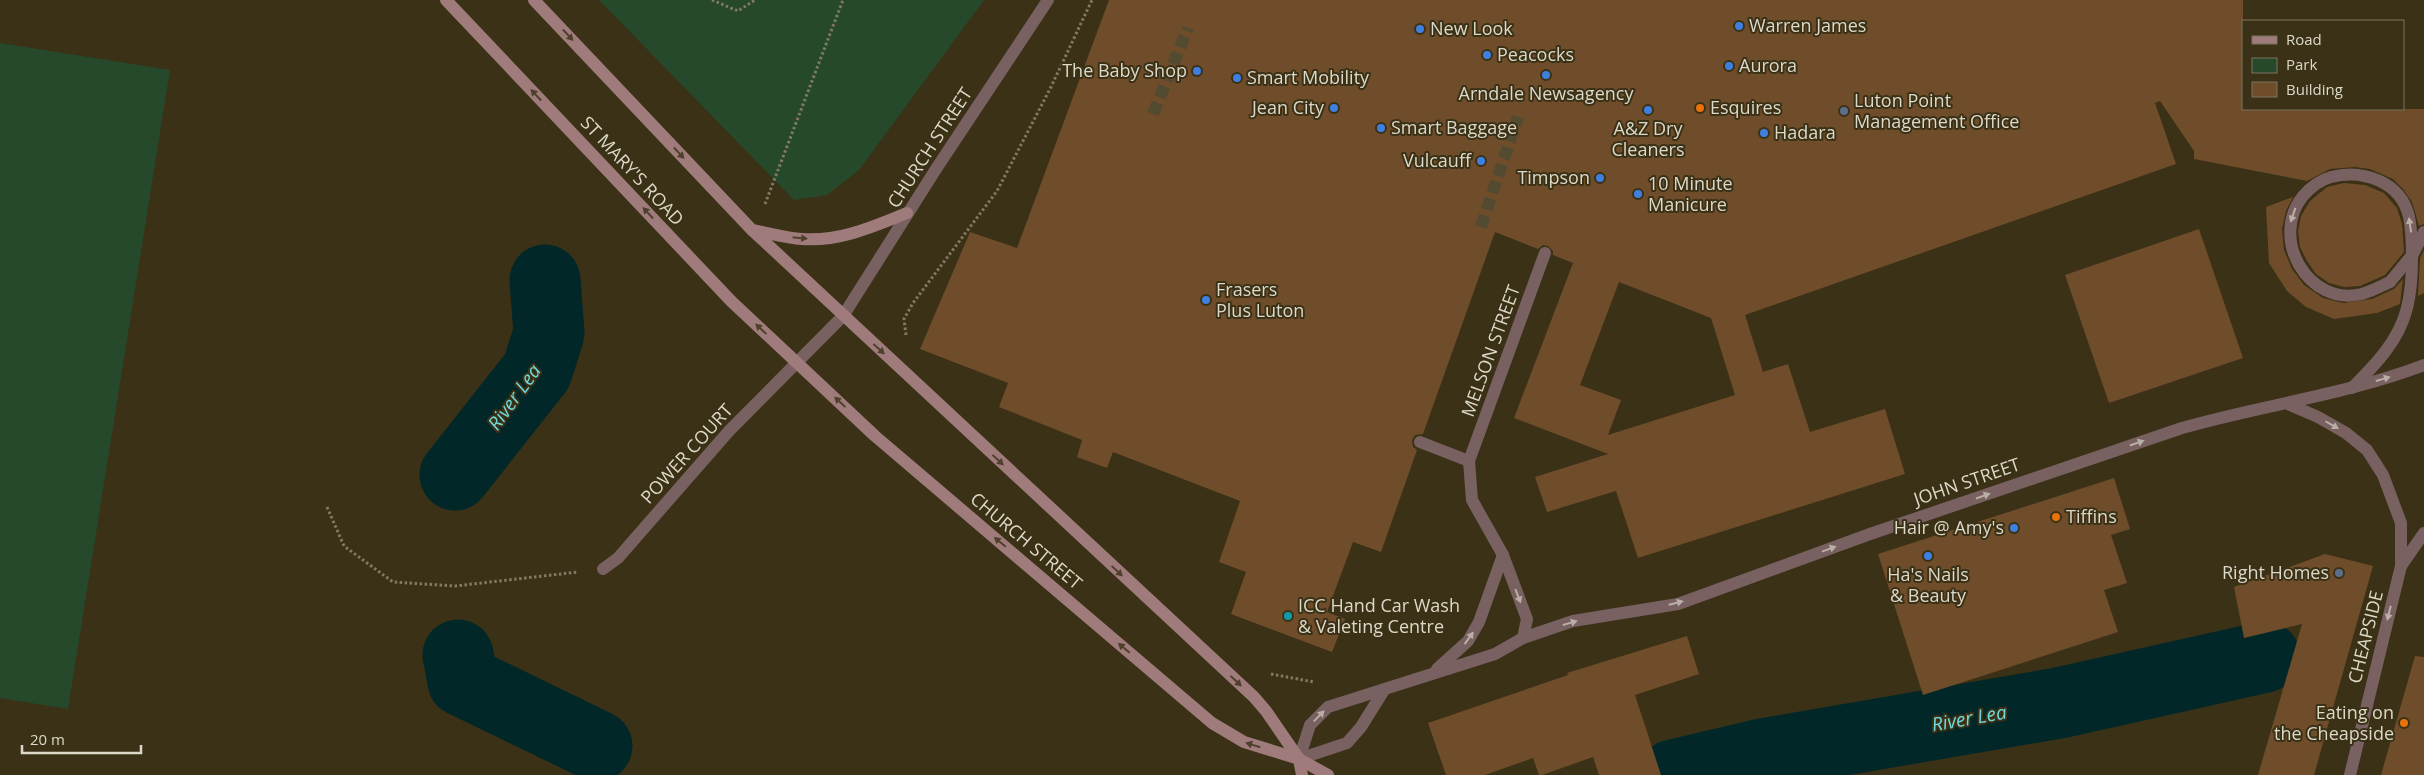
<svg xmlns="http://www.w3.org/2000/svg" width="2424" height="775" font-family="'Open Sans',sans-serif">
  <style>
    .green { fill: #26492c }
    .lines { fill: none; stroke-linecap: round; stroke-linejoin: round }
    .river { stroke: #022729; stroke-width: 71 }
    .building { fill: #704d2a; fill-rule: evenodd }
    .street-tunnel { stroke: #524a31; stroke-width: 12; stroke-dasharray: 12 6; stroke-linecap: butt }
    .path { stroke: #817a64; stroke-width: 3; stroke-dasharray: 2.5 2.5; stroke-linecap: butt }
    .lane { stroke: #796162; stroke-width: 12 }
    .street { stroke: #796162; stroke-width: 12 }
    .secondary { stroke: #a07b7c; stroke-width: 12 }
    .lane-bridge { stroke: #796162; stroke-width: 12 }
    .oneway { fill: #4e402a }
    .oneway2 { fill: #baafa5 }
    .shop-dot { fill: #3f7fe0; stroke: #3a3116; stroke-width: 2 }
    .food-dot { fill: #e8710a; stroke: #3a3116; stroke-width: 2 }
    .service-dot { fill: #5c6f8a; stroke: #3a3116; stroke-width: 2 }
    .culture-dot { fill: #0f9aa8; stroke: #3a3116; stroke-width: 2 }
    .labels { text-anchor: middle; stroke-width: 4; stroke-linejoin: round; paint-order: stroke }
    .poi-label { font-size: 18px; fill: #ddd9c9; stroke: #3a3116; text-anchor: start }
    .street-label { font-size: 18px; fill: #ddd9c9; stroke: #3a3116 }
    .water-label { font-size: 19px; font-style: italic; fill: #6fdadd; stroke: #3a3116 }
  </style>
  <rect width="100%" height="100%" fill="#3a3116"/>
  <g class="green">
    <polygon points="599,0 984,0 859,170 827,195 794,200"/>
    <polygon points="0,43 170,70 68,709 0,698"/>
  </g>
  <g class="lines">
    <g class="river">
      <polyline points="455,475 537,371 549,333 545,280"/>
      <polyline points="458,655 463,681 597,746"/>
      <polyline points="1673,775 1762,754 2059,703 2265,657"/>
    </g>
  </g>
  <g class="building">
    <path d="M1109 0H2243V109H2424V224L2419 226 2412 202 2403 189 2393 179 2370 169 2355 167 2330 169 2307 181 2194 159V151L2160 101 2155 103 2176 164 1745 315 1763 372 1788 364 1810 432 1885 409 1905 474 1638 558 1616 491 1547 512 1535 477 1608 454 1514 418 1573 263 1553 255V251L1548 246 1543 245 1538 249 1495 232 1423 434 1415 435 1412 440 1413 447 1417 450 1381 552 1353 542 1327 612 1345 619 1332 652 1231 614 1246 572 1219 562 1240 501 1113 452 1107 468 1077 457 1082 440 999 407 1008 383 920 349 970 232 1017 248ZM1619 282 1711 318 1735 395 1608 435 1621 400 1580 385Z"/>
    <polygon points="2344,183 2365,185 2384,193 2397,208 2402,224 2404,252 2385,275 2360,286 2344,287 2329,283 2316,274 2307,261 2300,247 2298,231 2301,216 2310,201 2327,187"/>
    <polygon points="2293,197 2286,211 2282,229 2284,250 2292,269 2304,285 2323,298 2343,303 2372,299 2394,289 2403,279 2400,304 2377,313 2334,319 2306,307 2287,291 2269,263 2266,207"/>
    <polygon points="2199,229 2243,358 2109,403 2065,275"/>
    <polygon points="2424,250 2424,293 2418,296 2420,258"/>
    <polygon points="2114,478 2130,529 2111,535 2127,583 2104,590 2118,632 1923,695 1878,554"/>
    <polygon points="2325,554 2373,566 2314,775 2258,775 2302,624 2244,638 2234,587"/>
    <polygon points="1687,636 1699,674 1635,695 1661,775 1599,775 1593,757 1542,775 1539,775 1533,758 1485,775 1446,775 1428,723 1568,675 1567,673"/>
    <polygon points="2415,656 2424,657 2424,775 2381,775"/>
  </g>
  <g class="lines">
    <g class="street-tunnel">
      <polyline points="1153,114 1188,28"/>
      <polyline points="1481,227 1518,117"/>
    </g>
    <g class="path">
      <polyline points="712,0 738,11 755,0"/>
      <polyline points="765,204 843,0"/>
      <polyline points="906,335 904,319 913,303 997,191 1051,87 1092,0"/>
      <polyline points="327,507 344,546 393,582 455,586 578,572"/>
      <polyline points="1271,674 1314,682"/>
    </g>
    <path class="lane" d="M2352 388C2375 365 2399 341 2407 308 2411 292 2412 275 2412 259 2412 245 2412 231 2409 217 2401 181 2362 169 2331 177 2320 180 2310 188 2303 196 2269 238 2308 307 2362 294 2372 291 2381 286 2390 282"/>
    <g class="street">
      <polyline points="2288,404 2318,417 2346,433 2367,450 2383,475 2401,523 2401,566 2350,775"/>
      <polyline points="1420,442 1469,461"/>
      <polyline points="2401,566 2424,533"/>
      <polyline points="603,569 618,558 729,431 843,316 936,169 1048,0"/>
      <polyline points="1523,638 1527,619 1503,555 1472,500 1469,461 1545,253"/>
      <polyline points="1437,669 1468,641 1479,622 1503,555"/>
      <path d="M1299 759 1310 725 1328 707 1495 654 1523 638 1573 621 1678 604 1870 534 2182 428C2262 405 2345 395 2424 365"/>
      <polyline points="1299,759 1347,743 1361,727 1384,690"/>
    </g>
    <g class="secondary">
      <polyline points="446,0 731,301 875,436 1212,723 1244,742 1299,759 1328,775"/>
      <polyline points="534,0 752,230 1254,697 1266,711 1299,759 1302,775"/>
      <path d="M752 230C769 233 786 238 802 239 840 242 874 226 907 213"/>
    </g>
    <polyline class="lane-bridge" points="2390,282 2413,254 2424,232"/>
  </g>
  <defs><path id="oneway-solid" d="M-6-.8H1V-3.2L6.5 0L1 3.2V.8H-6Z" transform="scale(1.25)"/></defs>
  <g class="oneway">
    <use href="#oneway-solid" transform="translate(568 35) rotate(47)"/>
    <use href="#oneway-solid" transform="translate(536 95) rotate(-133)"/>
    <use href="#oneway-solid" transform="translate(679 153) rotate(47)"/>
    <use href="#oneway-solid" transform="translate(648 213) rotate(-133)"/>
    <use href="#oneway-solid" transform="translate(800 238) rotate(6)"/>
    <use href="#oneway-solid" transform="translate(761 329) rotate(-137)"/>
    <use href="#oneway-solid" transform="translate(879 349) rotate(42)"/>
    <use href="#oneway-solid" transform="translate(840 402) rotate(-137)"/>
    <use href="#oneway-solid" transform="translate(998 460) rotate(43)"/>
    <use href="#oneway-solid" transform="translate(1000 542) rotate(-140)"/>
    <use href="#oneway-solid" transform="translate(1117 571) rotate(43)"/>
    <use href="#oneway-solid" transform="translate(1124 648) rotate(-140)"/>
    <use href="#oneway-solid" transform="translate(1236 681) rotate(43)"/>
    <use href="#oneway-solid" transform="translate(1253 745) rotate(-163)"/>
  </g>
  <g class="oneway2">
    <use href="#oneway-solid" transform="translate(2293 215) rotate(109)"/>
    <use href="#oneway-solid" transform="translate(2410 225) rotate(-98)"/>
    <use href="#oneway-solid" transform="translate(2383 379) rotate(-16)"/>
    <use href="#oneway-solid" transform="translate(2332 425) rotate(30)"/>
    <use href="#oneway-solid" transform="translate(2137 443) rotate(-19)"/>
    <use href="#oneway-solid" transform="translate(1983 496) rotate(-19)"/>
    <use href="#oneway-solid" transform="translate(1829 549) rotate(-20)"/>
    <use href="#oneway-solid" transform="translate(1518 596) rotate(69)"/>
    <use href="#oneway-solid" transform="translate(1676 603) rotate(-14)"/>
    <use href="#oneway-solid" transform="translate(2389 613) rotate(104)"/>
    <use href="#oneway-solid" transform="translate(1570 623) rotate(-16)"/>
    <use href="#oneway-solid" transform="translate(1469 638) rotate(-54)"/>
    <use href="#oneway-solid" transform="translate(1319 716) rotate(-46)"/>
  </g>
  <g class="shop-dot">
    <circle cx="1739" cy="26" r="5"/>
    <circle cx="1420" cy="29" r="5"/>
    <circle cx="1487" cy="55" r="5"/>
    <circle cx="1729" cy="66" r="5"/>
    <circle cx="1197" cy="71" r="5"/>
    <circle cx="1546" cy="75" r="5"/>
    <circle cx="1237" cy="78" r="5"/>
    <circle cx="1334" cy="108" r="5"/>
    <circle cx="1648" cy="110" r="5"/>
    <circle cx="1381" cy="128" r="5"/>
    <circle cx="1764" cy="133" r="5"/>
    <circle cx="1481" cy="161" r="5"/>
    <circle cx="1600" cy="178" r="5"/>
    <circle cx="1638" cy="194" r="5"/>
    <circle cx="1206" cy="300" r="5"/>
    <circle cx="2014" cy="528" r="5"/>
    <circle cx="1928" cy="556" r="5"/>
  </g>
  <g class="food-dot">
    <circle cx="1700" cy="108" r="5"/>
    <circle cx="2056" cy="517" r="5"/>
    <circle cx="2404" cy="723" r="5"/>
  </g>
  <g class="service-dot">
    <circle cx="1844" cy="111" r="5"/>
    <circle cx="2339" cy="573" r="5"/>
  </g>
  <circle class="culture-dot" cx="1288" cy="616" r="5"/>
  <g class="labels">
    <g class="poi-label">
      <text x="1749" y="32">Warren James</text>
      <text x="1430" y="35">New Look</text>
      <text x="1497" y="61">Peacocks</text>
      <text x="1739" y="72">Aurora</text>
      <text x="1187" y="77" text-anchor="end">The Baby Shop</text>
      <text x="1247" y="84">Smart Mobility</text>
      <text x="1546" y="100" text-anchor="middle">Arndale Newsagency</text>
      <text x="1854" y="107">Luton Point<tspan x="1854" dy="21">Management Office</tspan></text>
      <text x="1324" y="114" text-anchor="end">Jean City</text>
      <text x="1710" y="114">Esquires</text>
      <text x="1391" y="134">Smart Baggage</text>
      <text x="1648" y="135" text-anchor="middle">A&amp;Z Dry<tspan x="1648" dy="21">Cleaners</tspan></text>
      <text x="1774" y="139">Hadara</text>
      <text x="1471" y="167" text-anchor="end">Vulcauff</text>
      <text x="1590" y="184" text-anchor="end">Timpson</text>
      <text x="1648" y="190">10 Minute<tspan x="1648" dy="21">Manicure</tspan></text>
      <text x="1216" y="296">Frasers<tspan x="1216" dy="21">Plus Luton</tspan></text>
      <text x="2066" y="523">Tiffins</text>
      <text x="2004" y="534" text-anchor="end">Hair @ Amy's</text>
      <text x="2329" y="579" text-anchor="end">Right Homes</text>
      <text x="1928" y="581" text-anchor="middle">Ha's Nails<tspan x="1928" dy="21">&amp; Beauty</tspan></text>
      <text x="1298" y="612">ICC Hand Car Wash<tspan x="1298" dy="21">&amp; Valeting Centre</tspan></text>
      <text x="2394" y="719" text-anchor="end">Eating on<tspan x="2394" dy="21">the Cheapside</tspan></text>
    </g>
    <g class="street-label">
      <text transform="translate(930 148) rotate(-57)" y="6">CHURCH STREET</text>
      <text transform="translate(632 171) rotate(47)" y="6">ST MARY'S ROAD</text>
      <text transform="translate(1491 351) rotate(-70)" y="6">MELSON STREET</text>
      <text transform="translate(687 454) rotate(-48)" y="6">POWER COURT</text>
      <text transform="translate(1967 482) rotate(-19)" y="6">JOHN STREET</text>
      <text transform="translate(1026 541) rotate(40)" y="6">CHURCH STREET</text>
      <text transform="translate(2366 637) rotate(-76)" y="6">CHEAPSIDE</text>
    </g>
    <g class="water-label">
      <text transform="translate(514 397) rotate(-54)" y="7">River Lea</text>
      <text transform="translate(1969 718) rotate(-10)" y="7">River Lea</text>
    </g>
  </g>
  <rect x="2242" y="20" width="162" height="90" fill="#3a3116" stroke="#7b745e"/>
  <rect x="2252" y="36" width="25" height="8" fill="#a07b7c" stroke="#7b745e"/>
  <text x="2286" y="45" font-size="15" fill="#ddd9c9">Road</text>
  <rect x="2252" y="58" width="25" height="15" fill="#26492c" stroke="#7b745e"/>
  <text x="2286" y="70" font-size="15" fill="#ddd9c9">Park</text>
  <rect x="2252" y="82" width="25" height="15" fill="#704d2a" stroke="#7b745e"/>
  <text x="2286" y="95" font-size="15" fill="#ddd9c9">Building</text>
  <path d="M22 745v8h119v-8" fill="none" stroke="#ddd9c9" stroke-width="2.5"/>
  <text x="30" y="745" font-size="15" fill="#ddd9c9" stroke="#3a3116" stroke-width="4" paint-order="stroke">20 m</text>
</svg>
